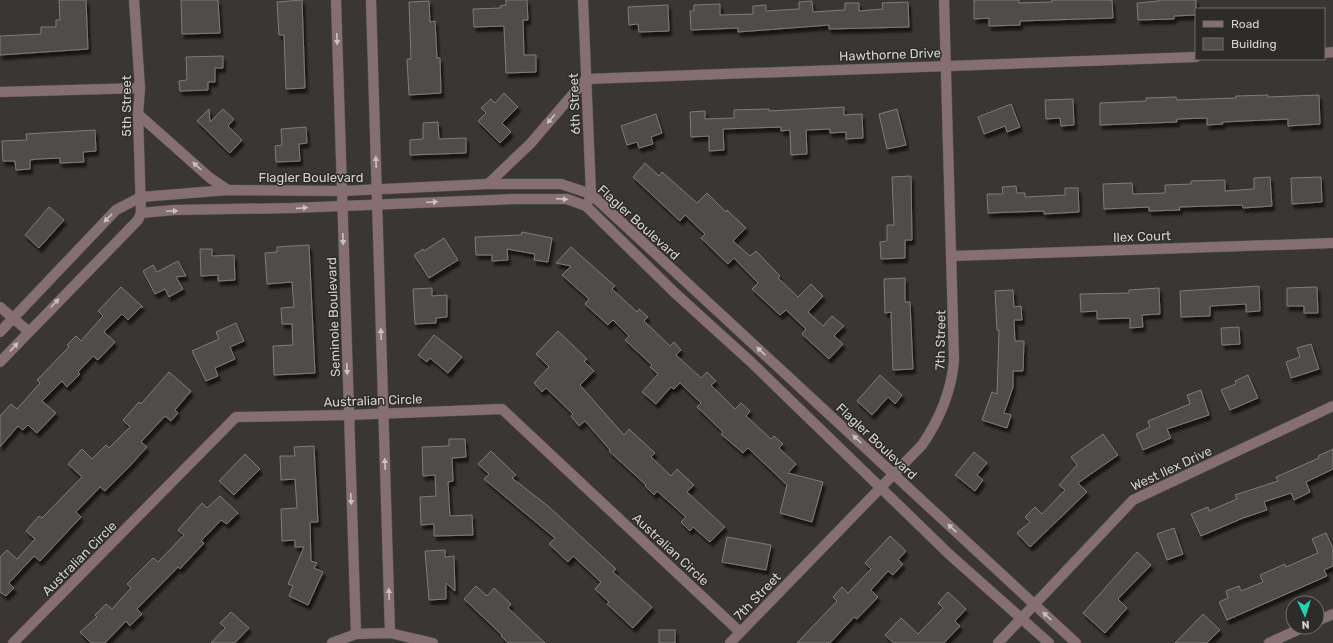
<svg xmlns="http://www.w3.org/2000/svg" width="1333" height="643" font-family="Rubik,sans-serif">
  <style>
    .building { fill: #4f4d4a; stroke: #7e7c78; filter: url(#shadow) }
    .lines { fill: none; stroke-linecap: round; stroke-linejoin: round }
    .minor-casing { stroke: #555250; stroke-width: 11 }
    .minor { stroke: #866f74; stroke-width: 10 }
    .oneway { fill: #c7c3c2 }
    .labels { text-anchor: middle; stroke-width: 3; stroke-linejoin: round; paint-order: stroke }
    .street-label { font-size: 13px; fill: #d3d2d0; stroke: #2e2c2a }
  </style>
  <defs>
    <filter id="shadow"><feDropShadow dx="2.5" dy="4.5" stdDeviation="1" flood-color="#0009"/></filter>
  </defs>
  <rect width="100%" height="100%" fill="#393634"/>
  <g class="building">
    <polygon points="59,0 86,0 88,49 0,55 0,36 41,34 41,27 56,27 56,20 60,20"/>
    <polygon points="181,0 218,0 220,33 182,34"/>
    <polygon points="302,0 305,88 286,89 284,35 279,35 277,2"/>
    <polygon points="506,0 527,0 528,20 523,20 524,55 536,55 536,72 506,73 504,26 474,27 473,9 501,8 500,6 506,5"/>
    <polygon points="974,0 1019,0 1019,3 1052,2 1052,0 1112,0 1113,18 1020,21 1020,25 989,26 989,18 974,19"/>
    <polygon points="1159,0 1196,0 1196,15 1174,16 1174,19 1138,20 1137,3 1159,1"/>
    <polygon points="429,1 430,22 435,21 437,58 440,58 441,93 409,95 407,59 411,59 409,2"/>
    <polygon points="812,1 813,12 845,10 845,3 859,3 859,11 883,9 882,3 908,2 909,27 829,29 829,25 738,32 738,28 691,30 690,11 694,11 694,5 720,4 720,15 753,14 753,6 766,5 766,11 799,9 799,2"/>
    <polygon points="668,5 669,31 639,32 638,24 629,25 628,7"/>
    <polygon points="223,56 223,68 215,68 215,82 208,82 208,90 180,91 179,81 187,80 186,57"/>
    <polygon points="504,93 518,107 502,123 511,132 500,143 478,121 486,113 481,108 491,99 495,103"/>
    <polygon points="1268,95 1268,97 1319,95 1320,124 1288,126 1288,119 1222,122 1223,124 1207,125 1207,118 1177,119 1177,122 1100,125 1100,103 1146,101 1146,98 1176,97 1177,100 1236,98 1236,96"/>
    <polygon points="1073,99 1074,125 1061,126 1060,118 1046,119 1045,100"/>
    <polygon points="1011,104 1020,127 1007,132 1005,126 984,134 978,117"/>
    <polygon points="844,107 844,115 862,114 863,138 846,139 846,132 830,133 830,129 806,130 807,154 791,155 790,130 781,131 781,127 723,129 724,150 709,151 709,136 691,137 690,112 705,111 705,119 734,118 734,110 769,109 769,111"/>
    <polygon points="209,109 210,122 223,109 234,119 228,126 242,140 230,153 197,121"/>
    <polygon points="897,109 906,145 887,149 879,114"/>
    <polygon points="656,114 662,133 651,137 653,144 639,148 637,142 627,145 621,126"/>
    <polygon points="438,122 439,139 466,138 466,153 410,155 410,140 423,139 423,123"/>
    <polygon points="306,127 307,143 299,144 300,161 276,162 275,146 282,145 281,129"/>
    <polygon points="95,130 96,151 83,152 84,162 60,163 60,158 38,159 30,160 30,169 16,170 15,161 3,161 2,141 27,140 26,134"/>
    <polygon points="645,163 659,176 662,172 697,203 707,193 726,212 727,210 746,228 733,241 750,256 756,251 780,276 778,278 798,297 811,284 823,296 808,312 823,326 832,316 844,326 834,336 843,344 829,359 802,334 806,329 786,310 780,315 752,289 758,283 734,258 728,264 701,238 705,234 685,215 680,221 633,177"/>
    <polygon points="911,176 912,240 905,240 905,258 881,259 880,242 887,241 887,225 894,225 892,177"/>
    <polygon points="1270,177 1272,206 1243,208 1242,205 1179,207 1180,210 1149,211 1149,207 1104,209 1103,184 1132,183 1133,194 1165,193 1165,185 1191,184 1191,181 1225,180 1225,191 1254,189 1254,178"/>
    <polygon points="1321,177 1322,202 1292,204 1291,178"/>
    <polygon points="1016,186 1017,193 1025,193 1025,197 1065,195 1065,188 1078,188 1079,212 1044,214 1044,211 988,213 987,194 1003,194 1002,187"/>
    <polygon points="49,207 64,220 39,248 25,235"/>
    <polygon points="522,232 552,238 548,262 534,260 535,254 507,249 508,260 492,261 492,255 476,255 475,237 521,235"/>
    <polygon points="444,238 458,260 429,278 414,255 423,249 424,251"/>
    <polygon points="309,245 315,373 274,375 273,346 293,345 292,324 282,324 281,308 294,307 292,282 267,284 265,253 277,252 277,247"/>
    <polygon points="571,247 615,286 612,289 637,312 639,309 648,317 644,321 670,346 674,342 681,350 676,355 701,378 707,372 716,381 711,385 735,409 741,403 750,411 746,416 771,439 774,436 783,444 779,448 796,464 788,473 823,482 812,522 780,513 787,485 748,448 743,453 721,434 723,432 697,407 701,403 680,383 674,389 671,387 656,404 642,392 658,374 650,367 652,365 625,340 629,336 613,320 608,325 585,304 589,299 562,275 571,266 556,263"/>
    <polygon points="200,249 212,249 212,256 234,255 235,280 218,281 218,275 201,276"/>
    <polygon points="178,261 186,276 176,277 183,289 169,297 165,289 155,294 143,271 153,265 157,272"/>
    <polygon points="905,278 905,302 910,302 913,369 893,370 891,312 885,313 884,279"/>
    <polygon points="1259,286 1260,311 1246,312 1246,304 1210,306 1210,316 1181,317 1180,291"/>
    <polygon points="121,287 143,307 141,307 128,320 122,314 104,332 115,342 98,360 93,356 78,372 80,374 67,387 62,381 42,401 56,413 37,433 28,425 23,430 18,426 0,447 0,416 11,404 17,409 40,383 37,380 69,347 67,345 76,336 81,341 103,316 98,311"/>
    <polygon points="1317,287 1318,313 1304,313 1304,306 1287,306 1287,288"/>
    <polygon points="432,288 432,296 447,295 447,317 436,318 436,323 415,324 413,289"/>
    <polygon points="1159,288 1160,314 1142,315 1143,327 1130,328 1130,318 1097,319 1097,311 1081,312 1080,294 1129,293 1129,290"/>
    <polygon points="1013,290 1014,307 1021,306 1022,320 1014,320 1015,341 1024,341 1023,371 1013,371 1013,387 1004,413 1011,415 1007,428 982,420 992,392 997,394 999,330 997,330 995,291"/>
    <polygon points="236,323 244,341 230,347 235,359 215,368 218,376 206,381 192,351 219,339 216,332"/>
    <polygon points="1239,327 1240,344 1222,345 1221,328"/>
    <polygon points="558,331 587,359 584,361 594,371 580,385 624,435 629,429 655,453 651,457 671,476 677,469 694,485 687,492 725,527 710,542 693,527 690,531 681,522 686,517 657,491 654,495 645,486 646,485 609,451 610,450 585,421 579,426 571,416 573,414 546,388 542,392 534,383 549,367 536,354"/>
    <polygon points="434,335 462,357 448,373 430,358 427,362 418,355"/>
    <polygon points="1311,344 1319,369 1291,378 1286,362 1300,357 1297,348"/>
    <polygon points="169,372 191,391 175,410 178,413 171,421 165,416 141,442 147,447 129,467 105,491 100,487 76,512 81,517 40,561 34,556 9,583 14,588 6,596 0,592 0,557 7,550 17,559 35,539 26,531 39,516 42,518 82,477 68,464 82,449 92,459 106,445 109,448 130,427 123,420 139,402 141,404"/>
    <polygon points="880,375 902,395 895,404 888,397 872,415 857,401"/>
    <polygon points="1248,375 1258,398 1230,410 1221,390 1236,384 1235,381"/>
    <polygon points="1201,390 1209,415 1167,429 1171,438 1143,450 1136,434 1150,427 1148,421 1190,404 1187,395"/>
    <polygon points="1103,434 1118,455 1078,483 1087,492 1030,547 1017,533 1030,522 1025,517 1035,507 1042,514 1065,490 1059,485 1077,465 1071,457"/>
    <polygon points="449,439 465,439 466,457 452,458 453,481 448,482 450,516 472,515 473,535 434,536 434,524 421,525 420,497 436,496 435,475 423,476 422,447 449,446"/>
    <polygon points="314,446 318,522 310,522 311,561 317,563 314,568 323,572 308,605 289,596 293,586 288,584 304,547 295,547 295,540 282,541 281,509 297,508 295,479 281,480 280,456 295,456 294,447"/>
    <polygon points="1333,449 1333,469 1306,482 1310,492 1294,500 1291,493 1264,502 1267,510 1243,518 1201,536 1191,514 1208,507 1209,511 1237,499 1235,495 1278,481 1276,477 1319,458 1318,456"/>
    <polygon points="491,451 516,475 512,478 548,506 616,569 613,572 652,607 633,628 607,604 609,602 595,589 601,582 573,556 568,562 549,544 555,538 484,479 489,474 478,464"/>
    <polygon points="974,452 987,463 977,475 983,480 975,491 955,475"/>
    <polygon points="245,454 260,469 234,495 219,481"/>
    <polygon points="220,496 238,513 227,524 221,520 201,541 204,543 180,569 178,567 137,609 142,614 130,626 126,621 105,643 91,643 80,632 97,617 95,615 106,604 112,609 131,588 127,584 153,558 158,562 184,535 178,530 202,503 207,508"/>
    <polygon points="1174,528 1183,554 1167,560 1157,534"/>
    <polygon points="1326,533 1333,548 1333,566 1324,570 1327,576 1227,620 1219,602 1228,598 1226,591 1239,586 1241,591 1263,582 1260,575 1285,564 1286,567 1318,553 1312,539"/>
    <polygon points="890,536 906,551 898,560 903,564 893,575 888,571 871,590 878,597 857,619 854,617 830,643 797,643 837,601 833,597 842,587 848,593 871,569 865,563"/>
    <polygon points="727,537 771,545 766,570 722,562"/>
    <polygon points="445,550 445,557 454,556 455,591 446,583 446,599 429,600 425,551"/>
    <polygon points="1137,552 1151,565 1118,599 1127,608 1105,633 1083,613"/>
    <polygon points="476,586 487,596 494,588 511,604 508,608 545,643 508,643 501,636 502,635 464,599"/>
    <polygon points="948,592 966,609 955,621 960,626 944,643 893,643 885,635 901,618 918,634 943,608 938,603"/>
    <polygon points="231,612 249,628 235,643 211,643 225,628 220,623"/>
    <polygon points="1203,614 1220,630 1207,643 1175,643"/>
    <rect x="659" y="630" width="16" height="13"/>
  </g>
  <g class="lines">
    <g class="minor-casing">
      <g id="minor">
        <polyline points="134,0 140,88 138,114 141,213"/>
        <polyline points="336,0 356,634"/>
        <polyline points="371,0 390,633"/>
        <polyline points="583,0 591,194 589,200"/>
        <polyline points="1324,53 1333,52"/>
        <polyline points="0,92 140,88"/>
        <polyline points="138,114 210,178 228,190"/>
        <polyline points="488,184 530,144 586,79 1196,57"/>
        <polyline points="952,256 1333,243"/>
        <polyline points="0,307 28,331"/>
        <polyline points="0,332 116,210 141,197 228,190 342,191 488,184 561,184 591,194 1076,643"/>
        <polyline points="0,362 138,220 141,213 174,210 293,208 515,199 567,199 586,206 675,293 751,362 950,555 1049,643"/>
        <polyline points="1317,621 1333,614"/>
        <polyline points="13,643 236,417 348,415 502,409 740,632"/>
        <polyline points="332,643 356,634 390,633 433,643"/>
        <path d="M730 643 922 445C940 419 951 392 954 361L944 0"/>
        <polyline points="998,643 1133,500 1333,406"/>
        <polyline points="1269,643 1304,627"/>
      </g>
    </g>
    <use href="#minor" class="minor"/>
  </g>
  <defs><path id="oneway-solid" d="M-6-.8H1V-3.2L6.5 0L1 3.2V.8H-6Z"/></defs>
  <g class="oneway">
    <use href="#oneway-solid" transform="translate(337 39) rotate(88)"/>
    <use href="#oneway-solid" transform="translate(551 119) rotate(131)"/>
    <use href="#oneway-solid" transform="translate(376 162) rotate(-92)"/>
    <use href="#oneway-solid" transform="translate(197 166) rotate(-138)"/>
    <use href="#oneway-solid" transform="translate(562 199) rotate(4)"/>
    <use href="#oneway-solid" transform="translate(432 202) rotate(-2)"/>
    <use href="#oneway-solid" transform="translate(302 208) rotate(-4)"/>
    <use href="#oneway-solid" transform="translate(172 211) rotate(-3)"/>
    <use href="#oneway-solid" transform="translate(108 218) rotate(134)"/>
    <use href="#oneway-solid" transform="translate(343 239) rotate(88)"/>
    <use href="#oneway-solid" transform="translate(55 303) rotate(-46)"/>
    <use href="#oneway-solid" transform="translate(381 334) rotate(-92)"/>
    <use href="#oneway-solid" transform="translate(14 347) rotate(-47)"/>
    <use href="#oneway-solid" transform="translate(761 351) rotate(-137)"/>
    <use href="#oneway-solid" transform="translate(347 369) rotate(88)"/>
    <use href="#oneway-solid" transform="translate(857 439) rotate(-137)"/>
    <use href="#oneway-solid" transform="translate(385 464) rotate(-92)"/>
    <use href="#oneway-solid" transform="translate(351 499) rotate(88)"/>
    <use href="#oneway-solid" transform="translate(952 528) rotate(-137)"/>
    <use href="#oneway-solid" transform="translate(389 594) rotate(-92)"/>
    <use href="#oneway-solid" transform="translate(1047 616) rotate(-137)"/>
  </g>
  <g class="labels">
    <g class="street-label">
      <text transform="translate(890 54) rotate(-2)" y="5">Hawthorne Drive</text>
      <text transform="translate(574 104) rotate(-92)" y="5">6th Street</text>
      <text transform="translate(126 106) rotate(-90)" y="5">5th Street</text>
      <text x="311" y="182">Flagler Boulevard</text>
      <text transform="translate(639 222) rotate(42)" y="5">Flagler Boulevard</text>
      <text transform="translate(1142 236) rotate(-2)" y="5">Ilex Court</text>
      <text transform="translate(333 317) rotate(-92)" y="5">Seminole Boulevard</text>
      <text transform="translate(940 340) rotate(-89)" y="5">7th Street</text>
      <text transform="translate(373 400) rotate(-2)" y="5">Australian Circle</text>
      <text transform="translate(877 441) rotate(43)" y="5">Flagler Boulevard</text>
      <text transform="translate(1171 468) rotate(-25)" y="5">West Ilex Drive</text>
      <text transform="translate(671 549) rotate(43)" y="5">Australian Circle</text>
      <text transform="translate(79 558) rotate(-45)" y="5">Australian Circle</text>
      <text transform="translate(757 596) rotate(-46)" y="5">7th Street</text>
    </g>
  </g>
  <rect x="1195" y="8" width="130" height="52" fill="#2e2c2a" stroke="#706e6c"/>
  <rect x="1203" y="21" width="20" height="6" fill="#866f74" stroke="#706e6c"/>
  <text x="1231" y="28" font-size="12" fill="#d3d2d0">Road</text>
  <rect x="1203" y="38" width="20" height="12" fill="#4f4d4a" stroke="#706e6c"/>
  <text x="1231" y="48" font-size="12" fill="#d3d2d0">Building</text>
  <g transform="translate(1305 615) rotate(176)"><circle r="19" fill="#2e2c2a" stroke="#706e6c"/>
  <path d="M0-3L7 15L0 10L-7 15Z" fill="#23d5af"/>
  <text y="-6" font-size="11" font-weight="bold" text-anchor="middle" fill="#d3d2d0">N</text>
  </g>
</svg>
